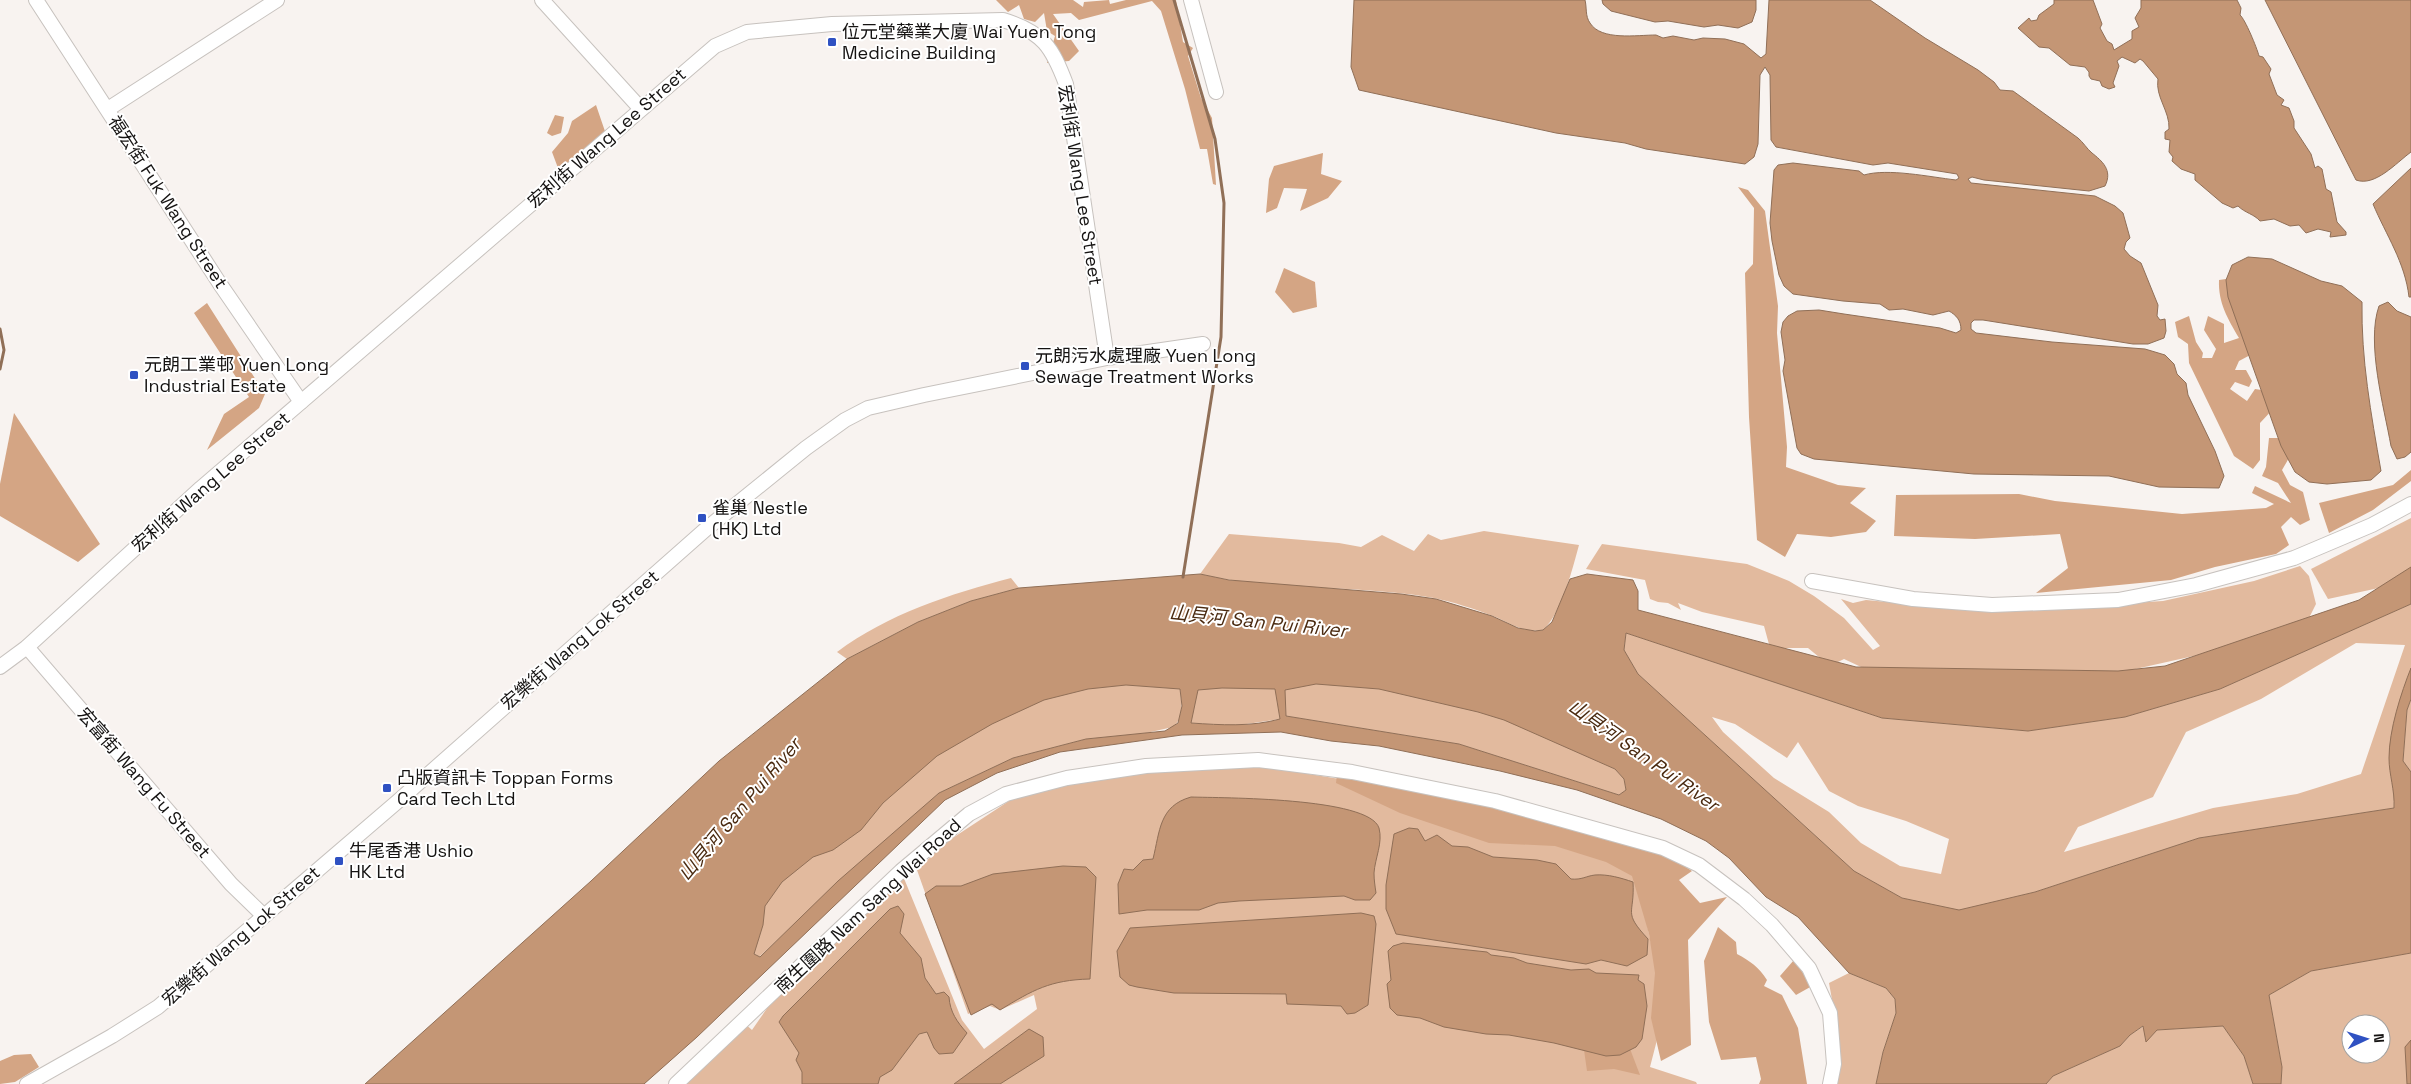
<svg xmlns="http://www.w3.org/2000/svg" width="2411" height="1084" font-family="'Space Grotesk','Noto Sans TC',sans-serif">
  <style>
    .green { fill: #e2ba9e; fill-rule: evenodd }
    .forest { fill: #d4a584 }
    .water { fill: #c49675; stroke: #906f57; fill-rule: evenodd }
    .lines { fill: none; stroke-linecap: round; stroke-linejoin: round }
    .stream { stroke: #906f57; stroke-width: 3 }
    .minor-casing { stroke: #c7c2be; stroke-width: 16 }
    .minor { stroke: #fff; stroke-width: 14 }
    .poi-dot { fill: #2f51c2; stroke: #fff; stroke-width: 2 }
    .labels { text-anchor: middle; stroke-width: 4; stroke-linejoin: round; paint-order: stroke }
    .poi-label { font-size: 18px; fill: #151312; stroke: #fff; text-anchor: start }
    .street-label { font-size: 18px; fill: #151312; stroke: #fff }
    .water-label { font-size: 19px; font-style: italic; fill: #4a2a10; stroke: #fff }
  </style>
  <rect width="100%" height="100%" fill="#f8f3f0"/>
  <g class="green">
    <polygon points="2411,518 2411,581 2328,599 2311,569"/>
    <path d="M1484 531 1579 545C1572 570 1562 613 1543 630 1523 633 1510 623 1493 616 1475 609 1453 602 1434 598 1357 584 1276 592 1200 574L1229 534 1339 543 1361 547 1382 535 1414 551 1428 534 1441 540Z"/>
    <polygon points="1602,544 1747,564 1789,581 1814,596 1844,618 1873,650 1880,646 1841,599 1853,603 1866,600 1993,612 2163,601 2254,581 2300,566 2309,576 2316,604 2306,624 2243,645 2104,676 1874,673 1844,659 1830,666 1808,648 1770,648 1764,626 1702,612 1678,603 1681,610 1668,603 1658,602 1650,599 1645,580 1586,569"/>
    <path d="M1011 578 1019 588 971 601 918 622 847 659 837 652C888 614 950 594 1011 578Z"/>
    <path d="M2411 604V668L2396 715 2389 758 2395 790 2394 808 2199 838 2035 892 1959 911 1902 898 1854 871 1638 674 1624 650 1626 633 1882 718 2028 731 2125 717 2220 689ZM2356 643 2405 645 2361 774 2297 794 2213 808 2064 852 2078 827 2153 797 2186 732 2261 699ZM1712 717 1735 724 1787 758 1798 742 1829 791 1858 806 1906 821 1949 839 1941 874 1900 866 1861 843 1829 812 1774 778 1723 732Z"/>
    <path d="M1044 649 1427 681 1615 769 1624 779 1626 790 1619 795 1459 744 1286 716 1284 690 1276 689 1280 719 1233 726 1191 723 1193 708 1180 689C1181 702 1185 717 1173 727L1137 735 1086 739 1013 758 939 793 759 957 754 954 697 1037 644 1084H555L585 1049Z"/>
    <polygon points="2411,699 2411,772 2403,761 2407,710"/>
    <polygon points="1210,763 1273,768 1394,788 1631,849 1665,1009 1650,1067 1696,1082 1697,1084 676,1084 743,1022 752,1030 770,1004 903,876 962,1020 984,1049 1037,1009 1034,995 1000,1010 990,1006 968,1014 917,870 945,843 1012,799 1067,778"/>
    <path d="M2411 953V1084H2281L2282 1067 2269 995 2311 971ZM2351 1024H2381V1054H2351Z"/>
    <polygon points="1849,973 1886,988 1895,999 1896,1013 1883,1052 1876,1084 1837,1084 1840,1044 1829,983"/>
    <polygon points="2144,1026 2146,1041 2157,1030 2223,1026 2244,1056 2253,1084 2046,1084 2053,1076 2120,1046 2130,1035"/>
  </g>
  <g class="forest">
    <polygon points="996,0 1073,0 1083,7 1084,2 1109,0 1110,4 1126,0 1176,0 1183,42 1193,48 1188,56 1201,98 1212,118 1216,185 1213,184 1207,149 1200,149 1185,89 1161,11 1152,1 1079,20 1071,13 1053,14 1079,51 1069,61 1047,63 1055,36 1047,31 1044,13 1035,22 1024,19 1019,5 1008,12"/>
    <polygon points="596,105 610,146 585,165 558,168 552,152 568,133 572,121"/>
    <polygon points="555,115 564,117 561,133 552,136 547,133"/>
    <polygon points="1323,153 1321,174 1342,181 1328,198 1300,211 1307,189 1284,188 1277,208 1266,213 1269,179 1274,166"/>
    <polygon points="1738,187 1748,190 1765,211 1778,306 1777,333 1787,447 1786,467 1838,485 1866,488 1850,503 1876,521 1866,532 1831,537 1797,534 1785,557 1757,540 1749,417 1745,273 1753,264 1754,208"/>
    <polygon points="1284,268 1315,282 1317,307 1293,313 1275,292"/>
    <path d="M2233 278 2254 353 2239 361 2235 370H2246L2252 381 2249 387 2235 382 2230 389 2247 401 2255 389 2268 391 2274 408 2260 423V460L2253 469 2234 456 2189 363 2188 344 2178 337 2175 322 2189 316 2196 342 2203 353 2202 358H2212L2216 349 2204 330 2208 316 2224 324V343L2239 338C2228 319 2218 303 2219 280Z"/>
    <polygon points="207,303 265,394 259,408 207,450 224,414 249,397 194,313"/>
    <polygon points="14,413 100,544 78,562 0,516 0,484"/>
    <polygon points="2269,438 2285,438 2293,451 2282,470 2290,485 2303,492 2310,520 2300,525 2291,517 2281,527 2289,545 2276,554 2215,567 2171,580 2036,593 2068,568 2060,534 1975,539 1894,536 1896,495 2019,494 2055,501 2182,514 2266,508 2274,504 2252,493 2255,486 2291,503 2278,483 2262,476 2266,467"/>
    <polygon points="2411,470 2411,481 2373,510 2329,533 2319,503 2393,485"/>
    <polygon points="1338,765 1494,797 1659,850 1692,871 1679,880 1700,903 1727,897 1688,940 1691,1045 1661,1061 1651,1018 1655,973 1649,934 1632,876 1606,862 1555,846 1489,843 1400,813 1336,783"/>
    <path d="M1718 927 1736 942 1737 954C1750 961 1759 967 1767 980L1764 986 1782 995 1798 1028 1807 1084H1759L1761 1079 1756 1057 1721 1060 1709 1022 1704 961Z"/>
    <polygon points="1794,960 1812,986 1796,995 1780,976"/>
    <polygon points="1627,1041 1640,1075 1614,1069 1587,1071 1583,1043"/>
    <polygon points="31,1054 39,1067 15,1082 0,1084 0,1061 14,1055"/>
  </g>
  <g class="water">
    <path d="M1354 0H1585C1587 8 1585 16 1590 23 1601 41 1637 35 1656 35L1663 38 1673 36 1694 40 1703 38 1725 39 1744 44 1761 58 1766 54 1769 0H1870L1925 38 1978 70 1994 82 2000 90 2013 91 2078 138C2083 142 2087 149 2092 153 2102 161 2113 170 2105 186L2089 191 1984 180 1972 177 1968 179 1971 183 2095 196 2115 206 2123 213 2130 238 2126 242 2124 249 2130 256 2141 263 2158 305 2157 316 2160 320 2165 319 2166 331 2164 338 2148 344H2133L1983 320H1974L1971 323V329L1976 333 2052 342 2145 349 2165 355 2174 364 2177 374 2186 383 2188 395 2215 451 2224 476 2219 488 2159 487 2109 476 1974 474 1814 459 1801 454 1797 448 1783 371 1785 360 1781 332 1783 322 1788 316 1797 311 1819 310 1844 314 1940 328 1956 333 1961 330C1961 320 1956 315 1949 311L1933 315 1903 309 1889 310 1880 304 1843 301 1793 294 1784 286 1779 275 1772 241 1770 223 1774 170 1778 165 1793 163 1859 171 1864 175C1888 168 1930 177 1956 180L1959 178 1957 174 1888 163 1873 165 1776 147 1771 140 1770 75 1765 67 1760 75 1758 144 1754 157 1745 164 1646 149 1625 143 1556 133 1359 90 1351 67Z"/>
    <polygon points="1602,0 1756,0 1756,10 1752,22 1738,28 1718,25 1704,27 1668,21 1655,22 1611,11 1603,4"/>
    <path d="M2054 0H2093L2102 24 2100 28 2107 41 2112 44 2114 50 2132 39V31L2139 27 2135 18 2141 8V0H2237L2241 8 2240 15C2245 19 2257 48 2259 56L2263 57 2271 69 2269 74 2277 95 2284 100 2281 105 2289 108 2294 121V128L2311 154 2315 168 2318 166 2322 169 2326 189 2331 192 2337 222 2346 232V235L2330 237 2331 232 2318 229 2306 233 2299 225 2290 226 2274 219 2260 221C2254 214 2245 213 2238 206L2233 208 2222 203 2195 180V174L2181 169 2172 161 2173 157 2169 152 2170 140 2165 139V132L2169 129C2170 111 2155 97 2158 79L2143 61 2140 59 2135 63 2122 57 2117 61 2119 66 2113 83 2115 87 2109 89 2102 86 2100 81 2091 79 2089 76V72L2085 67 2070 65 2049 48 2039 47 2018 28 2029 18 2031 21 2037 20 2039 15 2054 4Z"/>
    <path d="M2265 0H2411V152C2396 163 2375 187 2356 180Z"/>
    <path d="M2411 168V297H2409C2405 262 2386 235 2373 204Z"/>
    <path d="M2248 257 2272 259 2321 281 2342 286 2362 302C2361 359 2371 414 2381 471L2371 480 2327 484 2309 482 2295 472 2281 446 2228 297 2226 280 2232 265Z"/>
    <path d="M2388 302 2397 311 2411 317V452L2405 457 2397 459 2391 446C2384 407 2366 343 2379 306Z"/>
    <path d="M2411 567V604L2220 689 2125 717 2028 731 1882 718 1626 633 1624 650 1638 674 1854 871 1902 898 1959 910 2035 892 2199 838 2394 808C2395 790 2389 775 2389 758 2389 730 2401 693 2411 668V699L2407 710 2403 761 2411 772V953L2311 971 2269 995 2282 1067 2281 1084H2253L2244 1056 2223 1026 2157 1030 2146 1042 2143 1026 2130 1035 2120 1046 2053 1076 2046 1084H1876L1883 1052 1896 1013 1895 999 1886 988 1849 973 1798 917 1766 897 1729 858 1706 841 1661 819 1577 790 1500 771 1379 746 1331 741 1281 732 1182 735 1060 752 997 773 945 800 697 1037 644 1084H365L591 881 719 761 847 659 918 622 971 601 1019 588 1200 574 1229 580 1401 594 1436 599 1492 616 1518 628 1535 631 1543 630 1552 622 1570 579 1587 574 1633 580 1638 591V610L1856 667 2118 671 2165 666 2359 600ZM1316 684 1379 689 1478 712 1504 720 1615 769 1624 779 1626 790 1619 795 1459 744 1286 716 1285 690ZM1126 685 1180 689 1182 706 1178 723 1165 731 1086 739 1013 758 939 793 838 881 760 957 754 954 763 925 765 906 782 882 813 857 833 850 861 830 883 803 937 756 992 724 1044 700 1088 689ZM1222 688 1275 689 1280 719C1251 727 1221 725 1191 723L1198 690Z"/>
    <path d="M1191 797C1221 798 1369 797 1379 828 1383 843 1375 858 1374 873 1374 880 1375 886 1376 893L1370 900H1355L1344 896 1239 901 1218 903 1199 910H1147L1119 914 1118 884 1124 869 1133 870 1143 860 1153 859C1160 831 1159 806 1191 797Z"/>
    <path d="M1409 828 1418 829 1425 841 1437 835 1452 846 1468 847 1493 857 1537 860 1556 864 1571 879C1582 880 1586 876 1595 875 1608 874 1621 878 1633 882 1635 915 1622 911 1648 939L1647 955 1627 966 1601 960 1586 964 1396 934 1386 909V885L1394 834Z"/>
    <path d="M1063 866 1086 867 1096 877 1090 979C1050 980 1033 990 1000 1010L992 1004 971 1015 925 894 936 886H961L993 874Z"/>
    <path d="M898 906 904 914 900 933 921 958 925 978 936 994 944 992 949 997C950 1012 957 1022 967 1033L953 1053 939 1054 934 1048 927 1032 919 1034 892 1070 880 1077 878 1084H802V1072L796 1060 799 1053 779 1022 783 1016 890 909Z"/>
    <polygon points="1361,913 1374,916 1376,924 1368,1005 1355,1013 1347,1014 1341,1006 1287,1004 1286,994 1174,993 1137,987 1129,985 1120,977 1117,951 1130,928"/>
    <polygon points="1403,943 1487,952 1491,955 1514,958 1527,963 1571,970 1589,969 1596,973 1639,975 1638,980 1644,984 1647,1006 1642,1039 1636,1047 1620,1055 1606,1056 1554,1043 1509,1035 1486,1034 1444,1027 1420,1018 1397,1015 1390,1008 1387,984 1391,980 1388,951 1393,946"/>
    <polygon points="1029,1029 1043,1037 1044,1056 1000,1084 954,1084"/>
    <polygon points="2411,1040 2411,1084 2407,1084 2405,1047"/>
  </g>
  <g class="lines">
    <g class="stream">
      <polyline points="1174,0 1215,139 1224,203 1221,337 1183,577"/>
      <polyline points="0,329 4,350 0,369"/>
    </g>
    <g class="minor-casing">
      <g id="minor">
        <polyline points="36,0 220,284 301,402"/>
        <polyline points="542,0 640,108"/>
        <polyline points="1191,0 1216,92"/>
        <polyline points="108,109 277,0"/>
        <polyline points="1812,581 1913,599 1992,605 2118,600 2196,585 2294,558 2372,525 2411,504"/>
        <polyline points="27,647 231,884 264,916"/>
        <path d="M0 667 27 647 201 488 715 46 747 32 832 24 1003 20C1043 32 1052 47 1066 84L1107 358"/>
        <polyline points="27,1084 112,1036 158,1007 397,802 706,529 806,448 845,420 868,408 924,395 1107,358 1203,344"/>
        <polyline points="676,1084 901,871 969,814 1006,794 1067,778 1146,766 1258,760 1352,772 1495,801 1663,848 1699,865 1744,899 1772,925 1809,968 1830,1013 1834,1064 1830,1084"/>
      </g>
    </g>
    <use href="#minor" class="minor"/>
  </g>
  <g class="poi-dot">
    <rect x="827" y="37" width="10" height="10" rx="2.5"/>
    <rect x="1020" y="361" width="10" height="10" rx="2.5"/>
    <rect x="129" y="370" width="10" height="10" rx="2.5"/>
    <rect x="697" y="513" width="10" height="10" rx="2.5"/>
    <rect x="382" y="783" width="10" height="10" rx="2.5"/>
    <rect x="334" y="856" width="10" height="10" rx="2.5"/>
  </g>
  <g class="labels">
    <g class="poi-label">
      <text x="842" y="38">位元堂藥業大廈 Wai Yuen Tong<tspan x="842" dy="21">Medicine Building</tspan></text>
      <text x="1035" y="362">元朗污水處理廠 Yuen Long<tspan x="1035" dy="21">Sewage Treatment Works</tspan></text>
      <text x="144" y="371">元朗工業邨 Yuen Long<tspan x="144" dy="21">Industrial Estate</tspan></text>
      <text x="712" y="514">雀巢 Nestle<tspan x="712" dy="21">(HK) Ltd</tspan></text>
      <text x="397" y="784">凸版資訊卡 Toppan Forms<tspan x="397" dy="21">Card Tech Ltd</tspan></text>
      <text x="349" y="857">牛尾香港 Ushio<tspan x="349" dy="21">HK Ltd</tspan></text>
    </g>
    <g class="street-label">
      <text transform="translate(607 138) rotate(-41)" y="6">宏利街 Wang Lee Street</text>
      <text transform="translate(1080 185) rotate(81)" y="6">宏利街 Wang Lee Street</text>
      <text transform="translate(168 202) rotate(57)" y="6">福宏街 Fuk Wang Street</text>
      <text transform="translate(211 482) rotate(-41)" y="6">宏利街 Wang Lee Street</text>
      <text transform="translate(580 640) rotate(-41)" y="6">宏樂街 Wang Lok Street</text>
      <text transform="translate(144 783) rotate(49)" y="6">宏富街 Wang Fu Street</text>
      <text transform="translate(868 906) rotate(-43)" y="6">南生圍路 Nam Sang Wai Road</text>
      <text transform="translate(241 936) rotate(-41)" y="6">宏樂街 Wang Lok Street</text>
    </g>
    <g class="water-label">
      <text transform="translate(1258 621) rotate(6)" y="7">山貝河 San Pui River</text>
      <text transform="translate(1644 755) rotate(35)" y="7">山貝河 San Pui River</text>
      <text transform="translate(739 809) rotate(-50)" y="7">山貝河 San Pui River</text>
    </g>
  </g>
  <g transform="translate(2366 1039) rotate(86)"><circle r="24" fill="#ffffff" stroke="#a1a1a0"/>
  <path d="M0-4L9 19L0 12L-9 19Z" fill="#2f51c2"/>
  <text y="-8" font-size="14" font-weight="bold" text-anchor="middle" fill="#151312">N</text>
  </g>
</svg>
